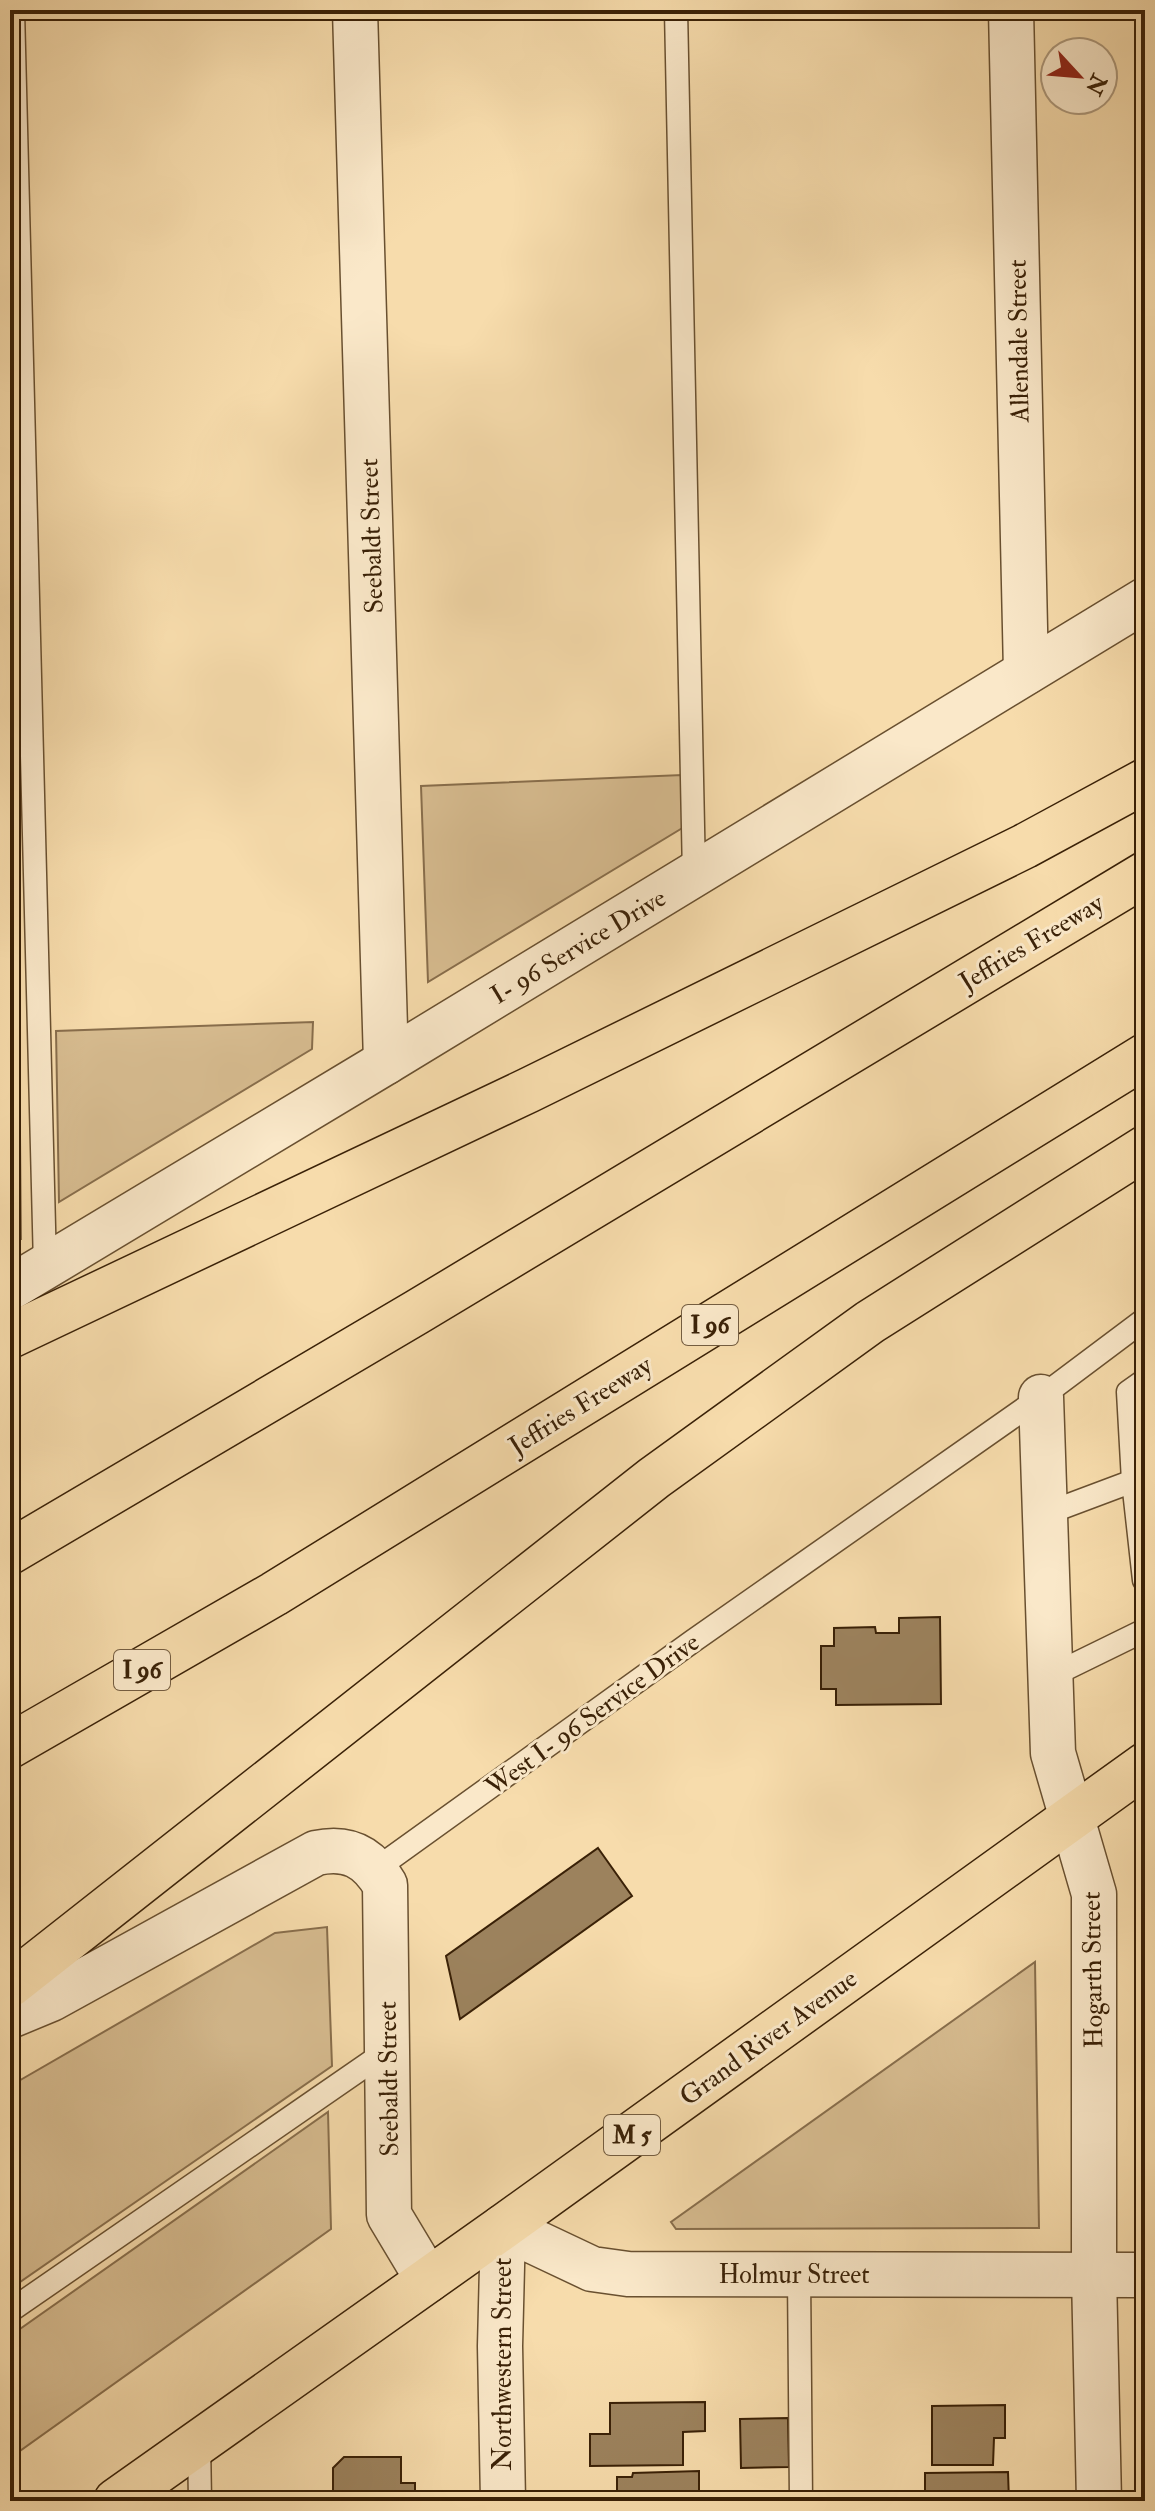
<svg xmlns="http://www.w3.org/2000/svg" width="1155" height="2511" font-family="'IM FELL Double Pica',serif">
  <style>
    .green { fill: #d7bc90; stroke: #886e4c; stroke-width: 2 }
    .building { fill: #9c825d; stroke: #3a2107; stroke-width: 2 }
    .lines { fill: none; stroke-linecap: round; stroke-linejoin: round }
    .service-casing { stroke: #695030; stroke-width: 25 }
    .minor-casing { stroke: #695030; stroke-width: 47 }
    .tertiary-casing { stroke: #695030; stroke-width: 47 }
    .primary-casing { stroke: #3a2107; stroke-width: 47 }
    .motorway-casing { stroke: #3a2107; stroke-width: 47 }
    .service { stroke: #fae8c9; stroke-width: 22 }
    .minor { stroke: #fae8c9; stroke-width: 44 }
    .tertiary { stroke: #fae8c9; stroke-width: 44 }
    .primary { stroke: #f7dcac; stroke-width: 44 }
    .motorway { stroke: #f7dcac; stroke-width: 44 }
    .labels { text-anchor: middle; stroke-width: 6; stroke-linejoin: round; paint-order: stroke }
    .shield { fill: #fae8c9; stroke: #745d41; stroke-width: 2 }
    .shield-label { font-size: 24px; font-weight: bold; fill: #3a2107 }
    .street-label { font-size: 26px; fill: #3a2107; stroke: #fae8c9 }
  </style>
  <rect width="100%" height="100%" fill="#f7dcac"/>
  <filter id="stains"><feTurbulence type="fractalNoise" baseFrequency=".0025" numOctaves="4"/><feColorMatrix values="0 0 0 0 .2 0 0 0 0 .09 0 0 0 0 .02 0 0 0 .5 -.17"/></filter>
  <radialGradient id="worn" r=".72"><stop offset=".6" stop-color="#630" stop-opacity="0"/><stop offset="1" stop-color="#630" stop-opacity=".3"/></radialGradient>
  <g class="green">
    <polygon points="682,775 684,827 428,982 421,786"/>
    <polygon points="313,1022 312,1049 59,1202 56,1031"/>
    <polygon points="10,1033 19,1033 21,1239 10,1239"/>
    <polygon points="327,1927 332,2066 10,2289 10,2086 275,1933"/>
    <polygon points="1035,1962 1039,2228 676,2229 671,2222"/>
    <polygon points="328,2112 331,2229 10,2458 10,2336"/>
  </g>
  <g class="building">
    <polygon points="940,1617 941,1704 836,1705 836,1689 821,1689 821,1646 834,1646 834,1628 875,1627 876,1633 899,1633 899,1618"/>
    <polygon points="598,1848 632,1896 460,2019 446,1956"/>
    <polygon points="705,2402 705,2431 683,2432 683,2465 590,2466 590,2434 610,2434 610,2403"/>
    <polygon points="1005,2405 1005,2438 994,2438 993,2465 932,2465 932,2406"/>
    <polygon points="788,2418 789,2467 741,2468 740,2419"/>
    <polygon points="344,2457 401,2457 401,2483 415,2483 415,2501 333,2501 333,2468"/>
    <polygon points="699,2471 699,2501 617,2501 617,2477 632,2477 633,2473"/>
    <polygon points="1008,2472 1009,2501 925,2501 925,2473"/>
  </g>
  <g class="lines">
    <g class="service-casing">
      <g id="service">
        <polyline points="13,10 45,1266"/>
        <polyline points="676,10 694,875"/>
        <polyline points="1133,1481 1128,1392 1145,1380"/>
        <polyline points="1045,1514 1133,1481 1144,1580"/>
        <polyline points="1051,1676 1145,1630"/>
        <polyline points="376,1869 693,1641 1041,1397 1145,1319"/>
        <polyline points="799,2275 801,2501"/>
        <polyline points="10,2311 388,2050"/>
        <polyline points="199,2442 200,2501"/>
      </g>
    </g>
    <g class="minor-casing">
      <g id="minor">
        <polyline points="355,10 386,1062"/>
        <polyline points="1011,10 1026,672"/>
        <polyline points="1041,1397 1053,1753 1094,1894 1094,2275 1099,2501"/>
        <path d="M10 2016 51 1999 316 1853C348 1846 369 1857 385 1885L389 2215 428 2280"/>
        <polyline points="503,2501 500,2346 503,2227 592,2269 628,2274 1145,2275"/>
      </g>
    </g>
    <g class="tertiary-casing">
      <polyline id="tertiary" points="10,1288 386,1062 1145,600"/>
    </g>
    <g class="primary-casing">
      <polyline id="primary" points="116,2501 503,2227 1145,1765"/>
    </g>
    <g class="motorway-casing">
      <g id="motorway">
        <polyline points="10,1336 529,1090 1025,846 1145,781"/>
        <polyline points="10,1552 417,1312 1145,874"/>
        <polyline points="10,1746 274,1594 1145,1056"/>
        <polyline points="10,1985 654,1478 870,1322 1145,1148"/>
      </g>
    </g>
    <use href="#service" class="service"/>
    <use href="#minor" class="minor"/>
    <use href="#tertiary" class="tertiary"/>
    <use href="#primary" class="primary"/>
    <use href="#motorway" class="motorway"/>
  </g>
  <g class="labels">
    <g class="shield">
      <rect x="682" y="1305" width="56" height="40" rx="6"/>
      <rect x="114" y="1650" width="56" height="40" rx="6"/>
      <rect x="604" y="2115" width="56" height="40" rx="6"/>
    </g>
    <g class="shield-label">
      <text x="710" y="1333">I 96</text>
      <text x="142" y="1678">I 96</text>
      <text x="632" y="2143">M 5</text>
    </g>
    <g class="street-label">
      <text transform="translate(1018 341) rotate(-91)" y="9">Allendale Street</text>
      <text transform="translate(371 536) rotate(-92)" y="9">Seebaldt Street</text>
      <text transform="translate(1031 942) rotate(-31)" y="9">Jeffries Freeway</text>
      <text transform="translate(578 946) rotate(-31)" y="9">I- 96 Service Drive</text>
      <text transform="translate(580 1405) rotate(-32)" y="9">Jeffries Freeway</text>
      <text transform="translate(592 1714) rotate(-36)" y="9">West I- 96 Service Drive</text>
      <text transform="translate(1092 1970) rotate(-91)" y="9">Hogarth Street</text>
      <text transform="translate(768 2037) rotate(-36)" y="9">Grand River Avenue</text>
      <text transform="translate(388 2079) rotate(-91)" y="9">Seebaldt Street</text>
      <text x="794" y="2283">Holmur Street</text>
      <text transform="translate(502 2364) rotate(-90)" y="9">Northwestern Street</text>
    </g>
  </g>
  <rect width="1155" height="2511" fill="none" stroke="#f7dcac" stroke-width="40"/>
  <rect x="12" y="12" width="1131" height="2487" fill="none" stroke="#3a2107" stroke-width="4"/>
  <rect x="20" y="20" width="1115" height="2471" fill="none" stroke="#3a2107" stroke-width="2"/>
  <g transform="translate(1079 76) rotate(116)"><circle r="38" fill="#fae8c9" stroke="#ad987b" stroke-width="2"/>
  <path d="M0-6L14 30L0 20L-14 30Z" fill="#8f2418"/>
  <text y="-12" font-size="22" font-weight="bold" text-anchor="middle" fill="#3a2107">N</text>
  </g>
  <rect width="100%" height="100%" filter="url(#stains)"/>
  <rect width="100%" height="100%" fill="url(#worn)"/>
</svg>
